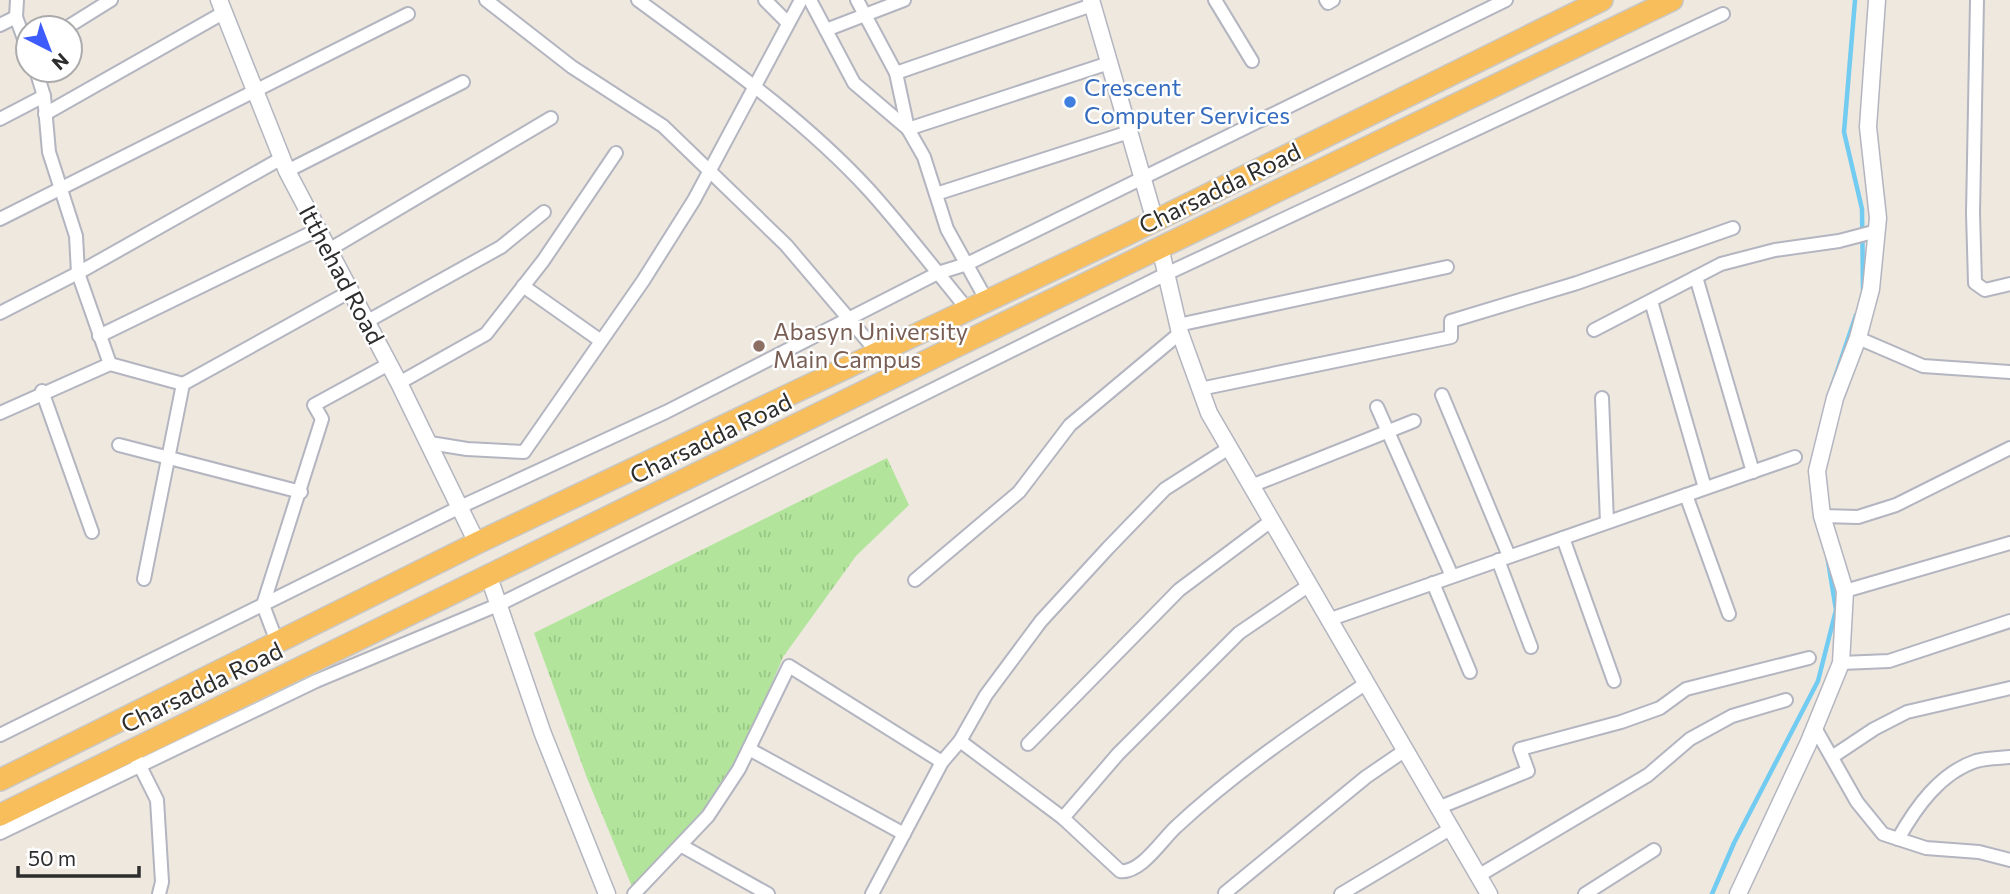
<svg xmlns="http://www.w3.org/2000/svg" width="2010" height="894" font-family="Commissioner,sans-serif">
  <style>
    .grass { fill: url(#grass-tufts) }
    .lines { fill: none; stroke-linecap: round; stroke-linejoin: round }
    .stream { stroke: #72cbf0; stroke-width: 4.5 }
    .minor-casing { stroke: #b3b5c0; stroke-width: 16 }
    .tertiary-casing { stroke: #b3b5c0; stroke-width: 19 }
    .trunk-casing { stroke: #c8c8c8; stroke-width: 24 }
    .minor { stroke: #fff; stroke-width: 12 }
    .tertiary { stroke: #fff; stroke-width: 16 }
    .trunk { stroke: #f8be5c; stroke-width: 21 }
    .shop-dot { fill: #3f7fe0; stroke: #fff; stroke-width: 2.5 }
    .education-dot { fill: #8d6e63; stroke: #fff; stroke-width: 2.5 }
    .labels { text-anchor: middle; stroke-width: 5; stroke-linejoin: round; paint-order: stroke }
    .shop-label { font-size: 24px; fill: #366cbe; stroke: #fff; text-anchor: start }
    .street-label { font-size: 24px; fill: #2d2d2d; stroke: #fff }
    .education-label { font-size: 24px; fill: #785e54; stroke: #fff; text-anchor: start }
  </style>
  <defs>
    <pattern id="grass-tufts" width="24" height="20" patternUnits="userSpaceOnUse" patternTransform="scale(1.75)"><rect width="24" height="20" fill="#b2e59b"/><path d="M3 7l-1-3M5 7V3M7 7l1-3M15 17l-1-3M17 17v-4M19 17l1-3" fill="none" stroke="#99c586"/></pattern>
  </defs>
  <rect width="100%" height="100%" fill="#eee8df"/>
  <polygon class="grass" points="887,458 909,505 856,556 783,657 735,770 644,894 635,894 587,778 534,633"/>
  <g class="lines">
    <g class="stream">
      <polyline points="1855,0 1844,132 1862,209 1863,290"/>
      <polyline points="1831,389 1856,315"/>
      <polyline points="1712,894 1734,843 1818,681 1836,610 1827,555"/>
    </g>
    <g class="minor-casing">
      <g id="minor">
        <polyline points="17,0 16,17 28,50"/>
        <polyline points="486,0 572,67 663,126 786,245 877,352"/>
        <path d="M638 0C718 59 801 116 869 190 904 229 935 270 968 310"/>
        <polyline points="765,0 788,23"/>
        <polyline points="810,0 854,83 908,129 924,157 947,229 987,301"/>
        <polyline points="857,0 896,73"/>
        <polyline points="1215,0 1252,61"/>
        <polyline points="1326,0 1328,3 1333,0"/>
        <polyline points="1977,0 1973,213 1975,283 1985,290 2010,284"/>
        <polyline points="1092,5 896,73 908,129 1109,63"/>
        <polyline points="0,25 16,17"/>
        <polyline points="66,28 111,0"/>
        <polyline points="826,30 904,0"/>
        <polyline points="36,70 44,96 49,152 76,236 78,273 110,364"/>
        <polyline points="45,114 223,13"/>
        <polyline points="0,119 44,96"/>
        <polyline points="287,171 463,82"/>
        <polyline points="936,194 1129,132"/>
        <polyline points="0,219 408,14"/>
        <polyline points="327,251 551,118"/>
        <polyline points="1696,277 1753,472"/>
        <polyline points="523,286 601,341"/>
        <polyline points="1651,301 1705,488"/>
        <polyline points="0,313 78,273 282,158"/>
        <polyline points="366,322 501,247 544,212"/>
        <polyline points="1178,325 1447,267"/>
        <polyline points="1594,330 1721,264 1775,250 1839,241 1877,231"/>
        <polyline points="99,336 317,230"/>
        <polyline points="1858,338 1923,366 2010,372"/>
        <polyline points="399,383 486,334 543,261 616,153"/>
        <polyline points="1200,389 1451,337 1451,321 1577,283 1733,228"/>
        <polyline points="42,391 92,532"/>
        <polyline points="1442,395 1509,556"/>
        <polyline points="1602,398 1607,522"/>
        <polyline points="1377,407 1452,576"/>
        <polyline points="0,413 110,364 183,384"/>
        <polyline points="430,443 467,449 524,452 643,281 694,200 801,0"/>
        <polyline points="119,445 301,492"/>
        <polyline points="1251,486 1414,421"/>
        <polyline points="1686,495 1729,614"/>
        <polyline points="1822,516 1858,517 1896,505 2010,448"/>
        <polyline points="1563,538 1614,681"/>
        <polyline points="1498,560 1531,647"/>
        <polyline points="144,579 183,384 349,292"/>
        <polyline points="915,580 1019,492 1070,425 1180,333"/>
        <polyline points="1433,583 1470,672"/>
        <polyline points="1845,591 2010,543"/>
        <polyline points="1328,620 1795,457"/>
        <polyline points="277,642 263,605 322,419 314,405 389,364"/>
        <polyline points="1841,663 1889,661 2010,621"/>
        <polyline points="1815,728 1857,802 1883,834 1926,848 1979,852 2010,860"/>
        <polyline points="0,735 460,507 666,412 938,273 967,264 1506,0"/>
        <polyline points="960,741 986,695 1041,621 1108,548 1165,489 1229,448"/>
        <polyline points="1028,744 1179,590 1271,521"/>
        <polyline points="749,749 904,834"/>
        <polyline points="1832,757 1874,729 1907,712 2010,688"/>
        <polyline points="136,758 157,800 162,882 159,894"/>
        <polyline points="1438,808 1528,771 1520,749 1621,722 1660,708 1686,689 1809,658"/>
        <path d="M1063 818 1120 871C1141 874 1163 838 1177 826 1235 772 1300 728 1365 684"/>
        <polyline points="0,833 316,681 500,604 1166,274 1723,14"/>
        <path d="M1898 839C1916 807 1940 773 1976 761 1986 758 2000 758 2010 757"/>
        <polyline points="682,846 768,894"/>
        <polyline points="1478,876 1648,775 1690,739 1732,716 1786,700"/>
        <polyline points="1225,893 1366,777 1404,751"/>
        <polyline points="634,894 708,816 739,769 789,666 942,762 960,741 1063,818 1118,754 1239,633 1308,586"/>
        <polyline points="872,894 942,762"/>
        <polyline points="1341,894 1450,829"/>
        <polyline points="1585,894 1654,850"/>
      </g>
    </g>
    <g class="tertiary-casing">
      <g id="tertiary">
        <polyline points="219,0 287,171 399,383 477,543"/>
        <polyline points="1091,0 1155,221"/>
        <polyline points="1160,247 1180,333 1209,413 1489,894"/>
        <polyline points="489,577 543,734 607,894"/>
        <polyline points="1738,894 1808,744 1841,663 1845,591 1822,516 1817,471 1835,398 1858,338 1871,289 1878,218 1868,127 1877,0"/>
      </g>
    </g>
    <g class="trunk-casing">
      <g id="trunk">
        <polyline points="0,780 477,543 1128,234 1602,0"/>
        <polyline points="0,815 959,345 1672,0"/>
      </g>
    </g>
    <use href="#minor" class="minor"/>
    <use href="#tertiary" class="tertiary"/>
    <use href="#trunk" class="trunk"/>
  </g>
  <circle class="shop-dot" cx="1070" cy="102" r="7"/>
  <circle class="education-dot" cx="759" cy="346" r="7"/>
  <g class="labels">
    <g class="shop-label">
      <text x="1084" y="96">Crescent<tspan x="1084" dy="28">Computer Services</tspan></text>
    </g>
    <g class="street-label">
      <text transform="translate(1220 189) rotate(-26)" y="8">Charsadda Road</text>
      <text transform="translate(341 275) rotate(62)" y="8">Itthehad Road</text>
      <text transform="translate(711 439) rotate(-26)" y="8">Charsadda Road</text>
      <text transform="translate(202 688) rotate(-26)" y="8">Charsadda Road</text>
    </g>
    <g class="education-label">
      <text x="773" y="340">Abasyn University<tspan x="773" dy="28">Main Campus</tspan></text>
    </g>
  </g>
  <g transform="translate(49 49) rotate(138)"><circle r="33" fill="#ffffff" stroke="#ababab" stroke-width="2"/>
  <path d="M0-5L12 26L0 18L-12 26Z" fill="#3e5cfc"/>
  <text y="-10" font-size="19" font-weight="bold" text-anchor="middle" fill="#2d2d2d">N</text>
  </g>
  <path d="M18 866v10h121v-10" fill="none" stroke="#2d2d2d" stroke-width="3.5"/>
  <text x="28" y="866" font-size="21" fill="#2d2d2d" stroke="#ffffff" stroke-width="5" paint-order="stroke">50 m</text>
</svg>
